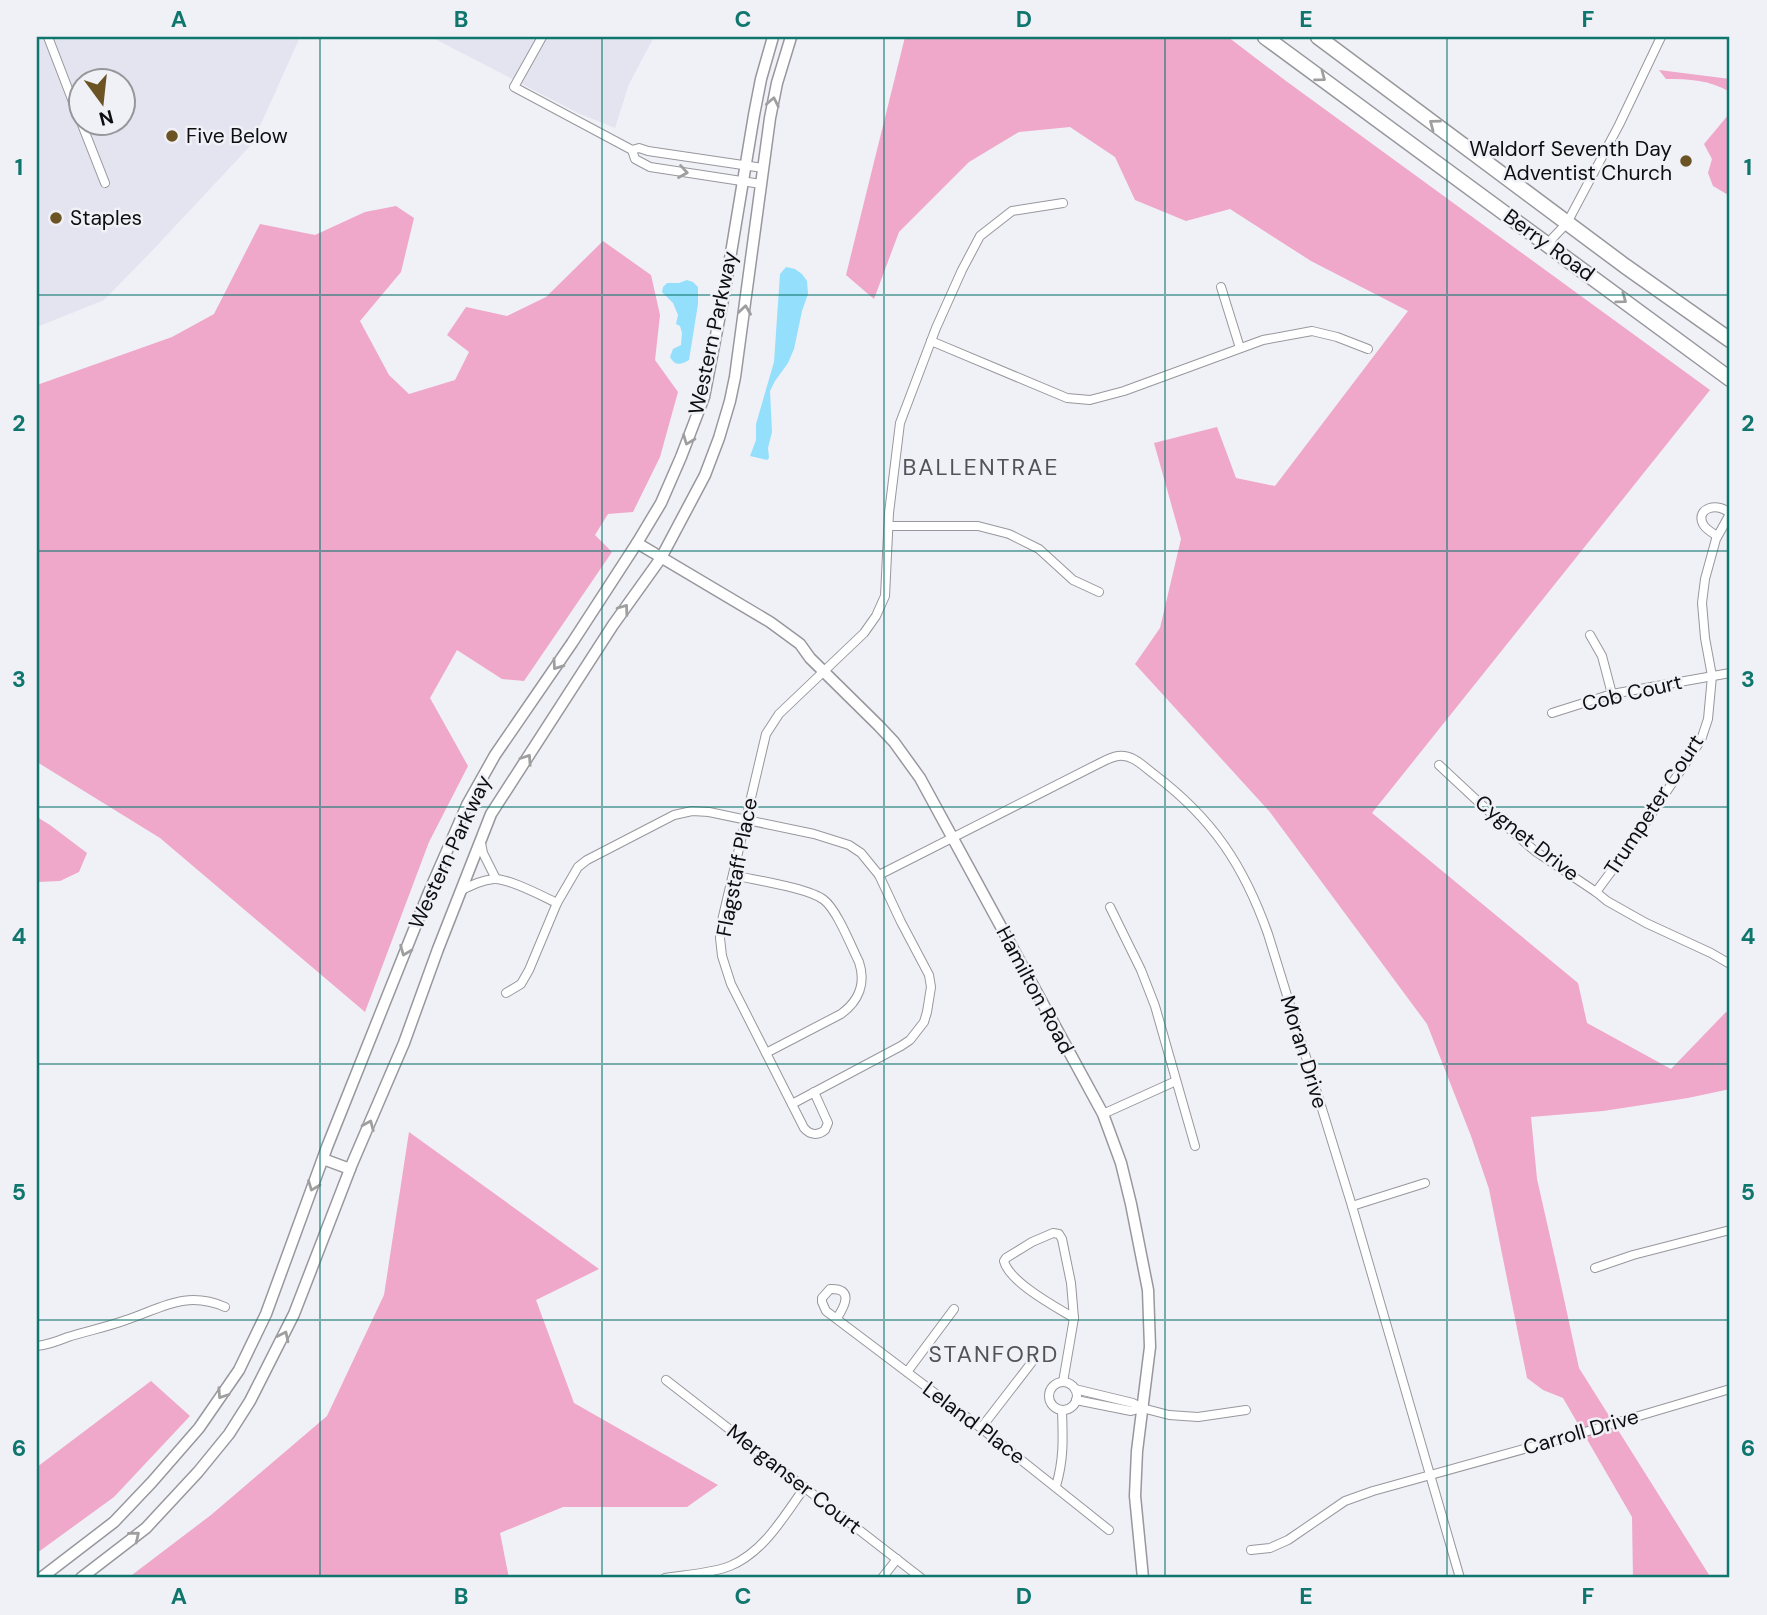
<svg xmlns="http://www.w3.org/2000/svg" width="1767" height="1615" font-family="'DM Sans',sans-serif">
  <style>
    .built { fill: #e4e4f1; fill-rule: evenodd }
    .green { fill: #efa7ca }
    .water { fill: #94dffc }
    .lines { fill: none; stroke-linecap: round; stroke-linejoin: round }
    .street-casing { stroke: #97979d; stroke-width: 10 }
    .secondary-casing { stroke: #97979d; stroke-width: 13 }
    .highway-casing { stroke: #97979d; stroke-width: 17 }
    .street { stroke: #fff; stroke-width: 8 }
    .secondary { stroke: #fff; stroke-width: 10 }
    .highway { stroke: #fff; stroke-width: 14 }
    .oneway { stroke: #9f9f9f }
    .grid { fill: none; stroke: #0f766e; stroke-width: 2; stroke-opacity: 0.55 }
    .poi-dot { fill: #6b5323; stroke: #f0f0f7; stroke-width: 2.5 }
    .labels { text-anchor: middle; stroke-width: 5; stroke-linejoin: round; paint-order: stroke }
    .poi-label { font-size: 21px; fill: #0e0e10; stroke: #f0f0f7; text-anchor: start }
    .street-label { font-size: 21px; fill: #0e0e10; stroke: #f0f0f7 }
    .neighbourhood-label { font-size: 23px; letter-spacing: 2px; fill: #525257; stroke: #f0f0f7 }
    .neatline { fill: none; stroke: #0f766e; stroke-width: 2.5 }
    .grid-label { font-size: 23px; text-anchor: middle; font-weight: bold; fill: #0f766e }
  </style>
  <rect width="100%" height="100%" fill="#f0f0f7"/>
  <g class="built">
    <path d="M37 37H300L252 144 150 253 104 300 37 327ZM80 80H122V122H80Z"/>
    <polygon points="431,37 654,37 629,84 615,128 578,113"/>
  </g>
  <g class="green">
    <polygon points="905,37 1228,37 1286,81 1710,390 1372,813 1578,983 1587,1023 1671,1069 1726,1012 1730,1015 1730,1089 1688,1098 1603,1111 1531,1117 1537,1179 1559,1276 1579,1368 1711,1578 1633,1578 1632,1517 1563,1398 1543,1390 1527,1378 1489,1189 1471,1136 1427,1024 1269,811 1135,664 1160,628 1181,539 1154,443 1217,427 1236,478 1275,486 1408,311 1311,261 1230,209 1186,221 1135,200 1115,157 1070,127 1019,132 969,162 899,232 874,299 846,275"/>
    <path d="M1659 70 1730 79V92C1710 80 1689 79 1666 79Z"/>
    <polygon points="1730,109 1730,196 1713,186 1708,173 1712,159 1704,144 1729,114"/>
    <polygon points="396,206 414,218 401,272 360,321 389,375 409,394 455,380 469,352 447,335 466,307 507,316 546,297 603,241 651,275 660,315 655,360 678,392 660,457 633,512 608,514 595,535 612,552 524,681 502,679 457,650 430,698 468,766 429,842 365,1012 160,838 37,762 37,385 172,337 214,314 260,224 315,235 365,212"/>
    <polygon points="37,817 50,825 87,853 79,872 60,881 37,882"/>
    <polygon points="409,1132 599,1269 536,1300 574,1403 718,1485 687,1507 563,1507 500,1533 509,1578 128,1578 211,1515 327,1416 384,1295"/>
    <polygon points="151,1381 190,1416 114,1497 37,1553 37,1467"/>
  </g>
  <g class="water">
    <polygon points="786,267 795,269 802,274 807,281 808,294 802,311 794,349 788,363 775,381 770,391 772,432 768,448 769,458 767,460 750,456 756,440 756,424 774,362 780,274"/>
    <path d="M687 280 693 282 698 287V304L689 360C681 365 675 366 670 357L673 349 681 345 682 333 680 326 676 324 678 315 673 303 662 292 663 287 667 283H679Z"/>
  </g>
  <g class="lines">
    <g class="street-casing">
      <g id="street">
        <polyline points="48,37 80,120"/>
        <polyline points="542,37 514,87 632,150 639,148 648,151 763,168"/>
        <polyline points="81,122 105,183"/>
        <polyline points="632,150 635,159 650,167 761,184"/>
        <polyline points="1547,244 1567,223 1619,125 1661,37"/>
        <polyline points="1221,287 1240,348"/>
        <polyline points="931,341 1067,398 1090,400 1124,391 1263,340 1312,331 1337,337 1368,349"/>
        <polyline points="889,526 978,526 1009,534 1039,549 1073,580 1099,592"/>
        <path d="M1717 536C1713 533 1705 529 1703 524 1695 508 1719 501 1730 514"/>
        <polyline points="1590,635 1602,656 1612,694"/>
        <polyline points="1552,713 1612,694 1730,673"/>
        <polyline points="1439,765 1485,808 1535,851 1596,892 1607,901 1646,923 1711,953 1730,964"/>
        <polyline points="481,843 483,853 496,879"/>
        <path d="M733 875C754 880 809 888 824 900 837 910 851 946 859 962 866 983 859 1001 841 1014L766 1053"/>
        <path d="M879 875 1098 764C1104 761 1111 757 1118 756 1133 754 1144 767 1155 775 1213 819 1244 866 1268 934L1352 1206 1460 1578"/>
        <path d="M462 890C472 885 482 880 494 879 508 878 542 896 557 903"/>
        <polyline points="1596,892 1630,846 1701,740 1708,719 1712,676 1705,638 1702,603 1705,579 1716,539 1730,514"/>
        <polyline points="1110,907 1141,970 1155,1006 1195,1146"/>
        <polyline points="506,993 521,984 529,970 557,903 578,867 587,860 674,815 692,811 709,812 814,834 849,845 861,853 879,875 901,922 929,975 931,987 927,1012 924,1022 910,1040 901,1046 792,1104"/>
        <path d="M814 1092 828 1123 825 1130C818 1136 810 1135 804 1128L731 984 722 956 720 938 721 925 766 734 779 714 864 633 876 616 885 596 889 513 900 423 936 328 962 270 980 236 1012 211 1063 203"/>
        <polyline points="1103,1114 1176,1081"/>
        <polyline points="1352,1206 1425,1183"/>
        <path d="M1053 1233 1059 1234 1062 1239 1071 1283 1074 1318C1056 1307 1009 1282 1004 1261L1006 1258 1032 1242Z"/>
        <polyline points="1595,1268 1633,1255 1730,1230"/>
        <path d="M837 1318C845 1306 854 1288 830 1289L822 1298V1302L826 1311 981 1428 1109 1530"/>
        <path d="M37 1346C48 1345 58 1341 68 1337 87 1331 107 1327 126 1320 162 1308 186 1290 225 1307"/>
        <polyline points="907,1372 954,1309"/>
        <polyline points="666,1380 921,1578"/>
        <circle cx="1063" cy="1396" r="14"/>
        <polyline points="1063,1382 1074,1318"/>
        <polyline points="1075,1389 1133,1403 1142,1408 1169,1415 1198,1417 1246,1410"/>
        <polyline points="1076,1400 1131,1411 1142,1408"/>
        <polyline points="981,1428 1032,1362"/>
        <path d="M1056 1486C1064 1459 1063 1438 1062 1411"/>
        <polyline points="1251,1550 1270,1548 1288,1540 1345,1501 1373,1491 1578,1434 1730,1389"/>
        <path d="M665 1578C684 1575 713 1573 730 1566 764 1552 784 1516 805 1487"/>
        <polyline points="882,1578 897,1559"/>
      </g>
    </g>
    <g class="secondary-casing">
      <g id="secondary">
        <polyline points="637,543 770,622 800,644 810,658 879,726 894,742 920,778 1103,1114 1121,1163 1131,1204 1148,1290 1150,1347 1137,1451 1135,1496 1143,1578"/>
        <polyline points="323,1159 350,1169"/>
        <polyline points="41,1578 114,1522 152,1482 199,1428 239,1370 266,1314 327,1147 429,892 467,805 495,755 572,643 637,543 661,503 681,457 704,397 725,289 754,115 761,79 773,37"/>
        <polyline points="81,1578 146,1528 198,1472 229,1434 250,1401 294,1314 352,1164 404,1043 438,949 491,814 613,625 661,558 705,475 719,438 730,401 735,377 770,118 777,83 791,37"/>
      </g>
    </g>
    <g class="highway-casing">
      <g id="highway">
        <polyline points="1265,37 1730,379"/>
        <polyline points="1318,37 1625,266 1730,340"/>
      </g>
    </g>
    <use href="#street" class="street"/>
    <use href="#secondary" class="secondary"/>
    <use href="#highway" class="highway"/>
  </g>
  <defs><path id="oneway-chevron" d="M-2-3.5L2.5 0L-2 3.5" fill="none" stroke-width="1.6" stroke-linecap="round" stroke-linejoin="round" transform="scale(1.75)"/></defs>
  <g class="oneway">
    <use href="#oneway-chevron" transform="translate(1321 77) rotate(37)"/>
    <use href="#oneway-chevron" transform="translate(773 102) rotate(-79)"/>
    <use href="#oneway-chevron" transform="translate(1434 124) rotate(-143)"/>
    <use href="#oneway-chevron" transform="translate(683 172) rotate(9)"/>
    <use href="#oneway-chevron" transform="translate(1622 299) rotate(36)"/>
    <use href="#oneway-chevron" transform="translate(745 310) rotate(-82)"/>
    <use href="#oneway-chevron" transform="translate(688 440) rotate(111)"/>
    <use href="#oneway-chevron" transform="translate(624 609) rotate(-54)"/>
    <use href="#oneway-chevron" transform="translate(557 665) rotate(125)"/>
    <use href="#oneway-chevron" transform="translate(527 759) rotate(-56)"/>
    <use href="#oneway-chevron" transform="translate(405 951) rotate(112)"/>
    <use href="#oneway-chevron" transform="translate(369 1125) rotate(-67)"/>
    <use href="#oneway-chevron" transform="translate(313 1186) rotate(111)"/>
    <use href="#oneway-chevron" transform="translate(284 1336) rotate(-64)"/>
    <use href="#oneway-chevron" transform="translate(222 1394) rotate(124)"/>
    <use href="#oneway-chevron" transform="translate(135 1536) rotate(-39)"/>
  </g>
  <path class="grid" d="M320 37V1578M602 37V1578M884 37V1578M1165 37V1578M1447 37V1578M37 295H1730M37 551H1730M37 807H1730M37 1064H1730M37 1320H1730"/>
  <g class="poi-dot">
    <circle cx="172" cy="136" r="7"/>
    <circle cx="1686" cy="161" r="7"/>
    <circle cx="56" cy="218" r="7"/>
  </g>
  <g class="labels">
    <g class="poi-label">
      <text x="186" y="143">Five Below</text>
      <text x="1672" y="156" text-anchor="end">Waldorf Seventh Day<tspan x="1672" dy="24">Adventist Church</tspan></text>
      <text x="70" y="225">Staples</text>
    </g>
    <g class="street-label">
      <text transform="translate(1549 245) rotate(36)" y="7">Berry Road</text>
      <text transform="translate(713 333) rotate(-78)" y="7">Western Parkway</text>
      <text transform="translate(1632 693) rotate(-13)" y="7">Cob Court</text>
      <text transform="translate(1654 805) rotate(-57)" y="7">Trumpeter Court</text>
      <text transform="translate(1527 838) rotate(38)" y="7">Cygnet Drive</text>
      <text transform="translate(450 852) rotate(-65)" y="7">Western Parkway</text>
      <text transform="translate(737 867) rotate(-79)" y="7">Flagstaff Place</text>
      <text transform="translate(1035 990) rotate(62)" y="7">Hamilton Road</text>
      <text transform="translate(1304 1052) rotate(73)" y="7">Moran Drive</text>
      <text transform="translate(974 1423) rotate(37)" y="7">Leland Place</text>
      <text transform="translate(1581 1432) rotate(-16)" y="7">Carroll Drive</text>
      <text transform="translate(794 1479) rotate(38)" y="7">Merganser Court</text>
    </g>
    <g class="neighbourhood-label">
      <text x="981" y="475">BALLENTRAE</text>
      <text x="994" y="1362">STANFORD</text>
    </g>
  </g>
  <rect width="1767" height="1615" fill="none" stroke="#f0f0f7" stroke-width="77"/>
  <g transform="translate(102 102) rotate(165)"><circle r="33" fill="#f0f0f7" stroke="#96969b" stroke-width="2"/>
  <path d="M0-5L12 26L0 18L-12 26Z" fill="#6b5323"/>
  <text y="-10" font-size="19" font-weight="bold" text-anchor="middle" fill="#0e0e10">N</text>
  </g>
  <rect x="38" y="38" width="1690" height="1538" class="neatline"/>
  <g class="grid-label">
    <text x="179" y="27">A</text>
    <text x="461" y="27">B</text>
    <text x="743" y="27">C</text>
    <text x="1024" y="27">D</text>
    <text x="1306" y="27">E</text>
    <text x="1588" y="27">F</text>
    <text x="19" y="175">1</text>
    <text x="1748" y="175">1</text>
    <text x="19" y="431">2</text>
    <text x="1748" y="431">2</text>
    <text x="19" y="687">3</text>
    <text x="1748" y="687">3</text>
    <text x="19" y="944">4</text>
    <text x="1748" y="944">4</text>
    <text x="19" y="1200">5</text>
    <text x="1748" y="1200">5</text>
    <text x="19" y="1456">6</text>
    <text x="1748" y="1456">6</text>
    <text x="179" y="1604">A</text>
    <text x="461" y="1604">B</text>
    <text x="743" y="1604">C</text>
    <text x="1024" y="1604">D</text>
    <text x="1306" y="1604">E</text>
    <text x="1588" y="1604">F</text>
  </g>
</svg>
